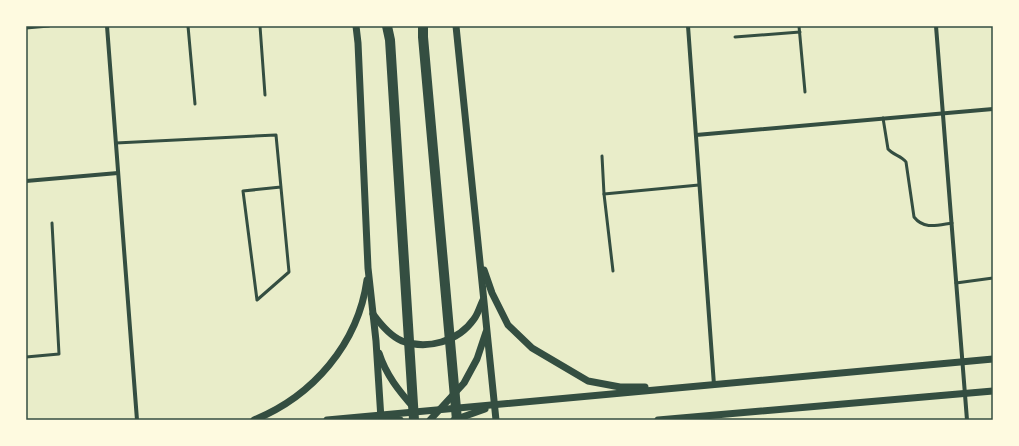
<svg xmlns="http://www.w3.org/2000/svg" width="1019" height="446" font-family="'IBM Plex Sans',sans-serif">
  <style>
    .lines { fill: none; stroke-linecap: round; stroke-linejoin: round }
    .service { stroke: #344e41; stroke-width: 3 }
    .minor { stroke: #344e41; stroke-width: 4 }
    .tertiary { stroke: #344e41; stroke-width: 7 }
    .primary { stroke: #344e41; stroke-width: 10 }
    .neatline { fill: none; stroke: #344e41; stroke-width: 1.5 }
  </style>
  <rect width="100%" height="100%" fill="#e9edc9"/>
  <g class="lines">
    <g class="service">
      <polyline points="188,26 195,104"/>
      <polyline points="260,26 265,95"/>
      <polyline points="799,26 805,92"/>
      <polyline points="26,28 49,26"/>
      <polyline points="735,37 800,32"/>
      <path d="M883 118 888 149C893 155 902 156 906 162L914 217C924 230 938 225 952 223"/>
      <polyline points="116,143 276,135 289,272 257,300 243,191 281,187"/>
      <polyline points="602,156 604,194 613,271"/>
      <polyline points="604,194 699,185"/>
      <polyline points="956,283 993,278"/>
      <polyline points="26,357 59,354 52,223"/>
    </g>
    <g class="minor">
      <polyline points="107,26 137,420"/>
      <polyline points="688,26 714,385"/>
      <polyline points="936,26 967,420"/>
      <polyline points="696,135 993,109"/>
      <polyline points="26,181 118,173"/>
    </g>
    <g class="tertiary">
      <polyline points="356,26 358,43 368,268 376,341 381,419"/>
      <polyline points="456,26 496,420"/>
      <polyline points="484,270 492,293 508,325 532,348 588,381 620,387 645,387"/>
      <path d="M373 314C381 325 390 336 402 341 427 350 458 342 474 319 478 314 480 306 483 300"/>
      <path d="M379 353C386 375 399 391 414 408"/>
      <polyline points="387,417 400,420"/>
      <path d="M254 420C313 396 358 344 367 280"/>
      <polyline points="327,420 993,359"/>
      <polyline points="430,420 464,383 477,359 486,332"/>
      <polyline points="454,420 485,409"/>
      <polyline points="658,420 993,391"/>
    </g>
    <g class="primary">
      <polyline points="387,26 390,40 414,420"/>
      <polyline points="423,26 423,37 457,420"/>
    </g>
  </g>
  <rect width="1019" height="446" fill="none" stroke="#fefae0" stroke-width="54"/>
  <rect x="27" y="27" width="965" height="392" class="neatline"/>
</svg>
